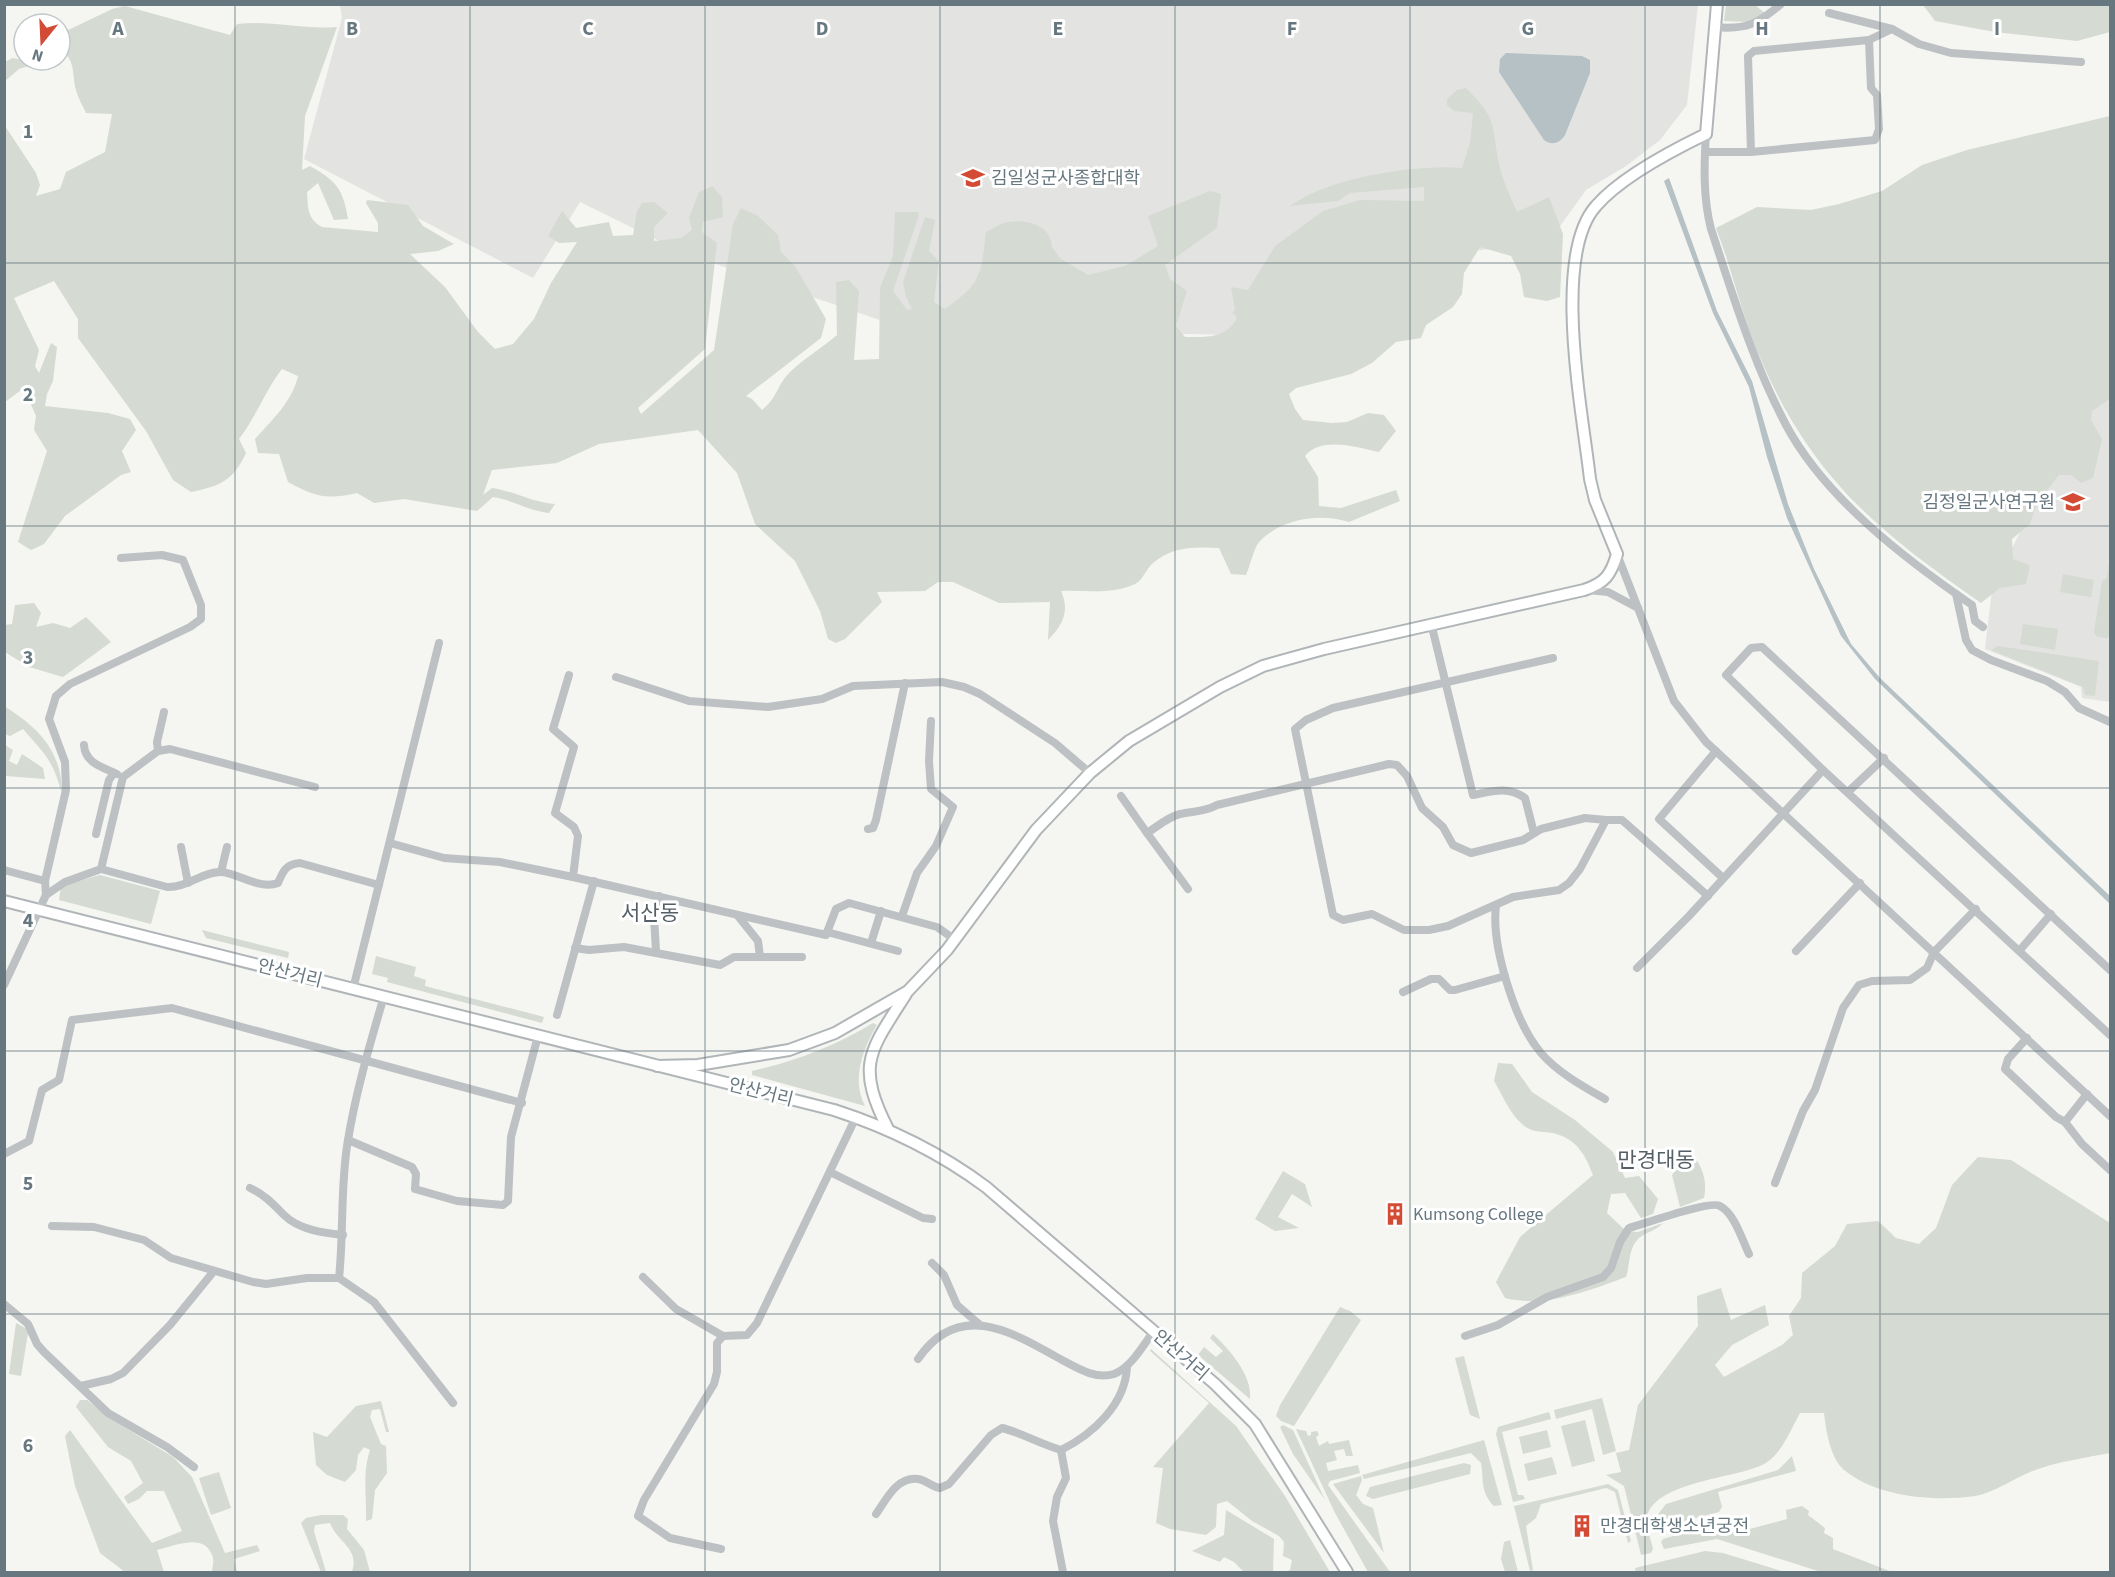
<svg xmlns="http://www.w3.org/2000/svg" width="2115" height="1577" font-family="'Source Sans 3','Noto Sans KR',sans-serif">
  <style>
    .built { fill: #e3e4e2 }
    .green { fill: #d5dad2 }
    .water { fill: #b5c1c4 }
    .lines { fill: none; stroke-linecap: round; stroke-linejoin: round }
    .major-casing { stroke: #b0b5b8; stroke-width: 14 }
    .minor { stroke: #bdc1c4; stroke-width: 8 }
    .major { stroke: #fff; stroke-width: 10 }
    .grid { fill: none; stroke: #677780; stroke-width: 1.5; stroke-opacity: 0.55 }
    .labels { text-anchor: middle; stroke-width: 6; stroke-linejoin: round; paint-order: stroke }
    .poi-label { font-size: 18px; fill: #677780; stroke: #fff; text-anchor: start }
    .street-label { font-size: 18px; fill: #677780; stroke: #fff }
    .quarter-label { font-size: 21px; fill: #546066; stroke: #fff }
    .grid-label { font-size: 20px; text-anchor: middle; font-weight: bold; fill: #677780; stroke: #fff; stroke-width: 6; stroke-linejoin: round; paint-order: stroke }
  </style>
  <rect width="100%" height="100%" fill="#f5f5f2"/>
  <g class="built">
    <polygon points="340,5 1698,5 1687,105 1660,140 1626,166 1586,190 1548,243 1461,252 1236,335 903,328 684,253 580,202 533,278 304,159 342,18"/>
    <polygon points="2110,358 2110,702 2082,698 2081,687 1985,649 1992,589 2077,416"/>
  </g>
  <g class="green">
    <polygon points="1726,5 1755,5 1766,14 1748,22 1724,21"/>
    <polygon points="1923,5 2110,5 2110,32 2077,41 1995,32 1935,21"/>
    <path d="M125 6 230 35 237 24C273 20 302 30 337 27L305 116 302 170 310 166C336 181 343 188 348 219L334 220 318 183 307 192C308 207 307 219 322 227L378 232V223L366 203 367 200 408 205 423 226 454 244 438 251 410 254 445 287 478 332 495 349 513 344 534 319 551 283 577 242 559 243 548 236 562 211 576 228 609 222 613 236 633 235 637 211 642 203 654 202 668 213 654 227V241L681 238 692 230 689 218 699 192 712 186 722 197 723 217 703 222 702 232 717 243 705 349 638 408 641 414 714 350 733 224 741 208 758 216 778 235 781 252 795 266 826 319 821 338 746 396 752 399 762 410C778 397 776 387 789 373 803 359 822 348 837 335L836 282 849 280 859 291 854 360 879 359 880 288 893 256 895 212H918L919 215 893 291 907 310 912 309 906 297 903 282 925 217 935 220 929 251 939 261 934 302 945 309C982 283 981 274 986 232 993 229 1001 223 1008 222 1027 219 1051 225 1052 247L1060 258 1088 275 1125 266 1158 246 1148 216 1210 191 1221 194 1217 228 1165 265 1170 279 1187 291 1176 326 1185 337C1205 337 1224 339 1236 320V315L1232 313 1235 310 1231 287 1248 290 1275 246 1323 211 1360 200 1424 201V187L1350 193 1338 201 1290 206C1327 178 1416 164 1462 168L1470 143 1473 113 1454 111 1447 105V99L1457 90 1466 88C1498 120 1491 123 1499 163 1502 180 1511 197 1517 212L1549 197 1563 234 1560 297 1547 301 1524 297 1520 274 1511 256 1480 247 1464 273 1462 294 1453 307 1426 325 1421 338 1396 342 1372 363 1351 374 1296 388 1289 394 1295 409 1303 420 1332 423 1347 422 1368 413 1384 415 1396 431 1379 452C1357 447 1321 436 1305 456L1318 477 1319 506 1341 508 1396 490 1400 501 1349 522C1320 513 1283 518 1260 541 1254 547 1250 566 1246 575L1231 574 1219 548C1194 547 1174 546 1153 563 1146 569 1143 580 1135 584 1111 595 1087 590 1061 591 1070 611 1063 625 1048 640L1050 602 999 603 953 582H938L925 591 877 592 882 602 845 639 836 643 828 639 820 611 795 561 755 524 737 473 698 430 599 444 557 463 492 470 483 495 492 488C514 491 533 503 555 504L549 513C529 511 513 500 493 497L477 511 404 499 374 503 357 493C326 500 316 497 288 482L279 454 258 453 255 439C272 420 292 402 298 376L282 369C265 391 256 417 239 439L246 453C233 481 220 486 191 492L173 480 146 431 78 338V319L54 281 14 298 39 350 35 366 39 373 51 343 57 347 53 381 47 394 45 406 108 413 130 419 136 430 122 451 131 472 121 475 65 516 44 544 31 550 18 542 47 451 34 430 36 416 24 388 5 402V126L36 173 40 185 36 196 60 189 66 172 105 152 112 114 86 113C83 106 78 98 76 90 72 76 76 58 60 50V34L112 9Z"/>
    <polygon points="13,58 26,61 45,61 19,69 5,81 5,62"/>
    <path d="M2110 116V399L2092 411 2091 420 2102 439 2093 478 2081 483 2071 475H2059L2037 503 2030 524 2012 539 2013 559 2030 565 2026 584 2000 588 1981 603C1875 529 1810 476 1758 353 1741 313 1732 269 1716 228L1757 207 1811 210 1839 204 1882 191 1922 165 1967 150Z"/>
    <polygon points="2110,555 2110,636 2107,638 2097,637 2094,632 2102,581 2107,578"/>
    <polygon points="2063,574 2094,580 2091,597 2060,592"/>
    <polygon points="34,603 41,613 36,627 53,623 70,628 86,617 111,642 63,677 29,667 5,652 5,625 12,624 15,605"/>
    <polygon points="2023,624 2058,629 2055,650 2020,644"/>
    <polygon points="1998,646 2099,661 2095,696 2085,695 2083,687 1991,650"/>
    <path d="M4 706C39 728 62 751 62 794 52 758 46 756 23 729L10 736 5 734Z"/>
    <polygon points="5,745 13,750 9,761 17,765 22,754 43,768 45,779 5,776"/>
    <polygon points="100,875 160,891 151,924 59,900 61,886"/>
    <polygon points="202,930 289,952 288,958 206,938"/>
    <polygon points="376,956 416,967 414,976 426,980 425,986 544,1017 542,1023 387,982 388,978 372,974"/>
    <path d="M873 1023 877 1025C863 1048 851 1080 865 1106L752 1075V1071C796 1061 835 1046 873 1023Z"/>
    <path d="M1498 1063 1512 1064 1532 1092 1575 1120 1613 1152 1625 1178 1639 1176 1658 1199 1653 1214 1641 1218 1625 1193 1611 1194 1607 1213 1626 1231 1638 1232 1663 1223C1656 1231 1645 1232 1638 1239 1628 1249 1630 1266 1626 1277 1588 1291 1545 1308 1505 1298L1496 1282 1520 1237 1593 1175C1585 1154 1577 1139 1553 1133 1542 1131 1532 1133 1522 1124 1510 1114 1502 1094 1494 1081Z"/>
    <path d="M1978 1157 2011 1160 2110 1223V1453C2084 1458 2055 1462 2030 1472 2013 1479 1993 1493 1975 1496 1934 1502 1875 1497 1843 1469 1830 1457 1826 1430 1824 1413H1800C1790 1431 1781 1456 1762 1465 1736 1478 1654 1482 1647 1517 1646 1526 1651 1540 1653 1549L1651 1553 1641 1555 1624 1486 1606 1475 1621 1472 1616 1453 1629 1450 1638 1405 1698 1326 1697 1296 1721 1288 1731 1320 1765 1305 1769 1325 1732 1345 1715 1365 1724 1377 1782 1345 1793 1335 1789 1316 1801 1298 1802 1273 1835 1246 1847 1224 1878 1221 1896 1238 1919 1244 1936 1228 1952 1185Z"/>
    <path d="M1696 1159C1704 1171 1707 1184 1704 1198L1680 1207 1672 1175 1684 1160Z"/>
    <polygon points="1283,1171 1305,1184 1312,1207 1292,1194 1278,1217 1299,1228 1275,1231 1255,1219"/>
    <polygon points="1340,1307 1350,1311 1361,1320 1294,1426 1281,1421 1276,1416 1280,1405"/>
    <polygon points="16,1323 27,1329 28,1333 21,1376 9,1374"/>
    <path d="M1213 1334C1229 1349 1253 1376 1250 1399L1198 1355 1204 1347 1216 1357 1223 1351 1210 1338Z"/>
    <polygon points="1151,1349 1236,1426 1285,1496 1330,1572 1284,1572 1290,1570 1292,1560 1283,1556 1284,1542 1279,1536 1252,1521 1227,1501 1217,1504 1216,1527 1206,1535 1170,1529 1156,1523 1163,1468 1153,1467 1209,1403 1150,1351"/>
    <polygon points="1464,1356 1480,1419 1470,1415 1455,1358"/>
    <polygon points="1602,1398 1616,1451 1603,1455 1592,1409 1556,1419 1554,1410"/>
    <path d="M80 1400H87L111 1419 173 1457 192 1477 225 1553 257 1545 260 1551 234 1559 237 1572H212C212 1568 214 1563 213 1558 206 1531 175 1546 157 1550L164 1572H125L100 1553 75 1486 65 1436 70 1430 152 1543 182 1531 164 1491H147L139 1499 128 1504 124 1497 143 1483 131 1461 108 1447 76 1407Z"/>
    <path d="M381 1401 389 1432H386L380 1409 372 1410 370 1417 381 1444 386 1446 387 1473 375 1490 372 1519 366 1521C367 1496 362 1474 370 1450L364 1447 358 1455 356 1470 345 1482 327 1475 316 1465 313 1432 327 1437 356 1406Z"/>
    <polygon points="1549,1412 1551,1419 1502,1432 1518,1495 1523,1495 1525,1499 1513,1502 1496,1434 1498,1427"/>
    <polygon points="1585,1420 1595,1461 1572,1467 1561,1426"/>
    <polygon points="1283,1425 1293,1430 1325,1500 1293,1454 1280,1427"/>
    <polygon points="1296,1429 1306,1431 1308,1436 1311,1435 1311,1432 1317,1431 1319,1435 1316,1437 1319,1446 1328,1441 1329,1444 1349,1440 1353,1456 1346,1456 1344,1449 1334,1451 1337,1460 1326,1463 1328,1471 1358,1465 1360,1473 1330,1481 1328,1485 1390,1572 1368,1572 1335,1513"/>
    <polygon points="1547,1430 1551,1447 1523,1454 1519,1437"/>
    <path d="M1484 1440 1502 1505 1494 1506C1480 1492 1484 1480 1481 1463L1471 1453 1364 1479 1362 1475Z"/>
    <polygon points="1792,1456 1796,1471 1718,1492 1722,1507 1719,1512 1656,1528 1659,1513 1666,1504 1778,1470"/>
    <polygon points="1552,1457 1557,1474 1528,1481 1524,1464"/>
    <polygon points="1464,1463 1471,1465 1470,1474 1373,1499 1366,1496 1370,1487"/>
    <polygon points="219,1472 231,1508 211,1515 199,1478"/>
    <polygon points="1361,1476 1362,1480 1356,1495 1363,1504 1373,1508 1384,1553 1333,1484"/>
    <polygon points="1608,1484 1618,1490 1631,1541 1628,1543 1615,1492 1606,1488 1541,1504 1536,1518 1526,1526 1533,1570 1530,1571 1514,1506"/>
    <path d="M1802 1506 1809 1511 1808 1515 1825 1528 1824 1533 1833 1538V1549L1892 1572H1821L1717 1539 1664 1549 1661 1542 1663 1539 1722 1522C1731 1530 1732 1536 1746 1533V1530L1787 1519 1786 1510Z"/>
    <polygon points="1226,1510 1274,1539 1273,1572 1244,1572 1234,1562 1224,1557 1220,1562 1192,1551 1224,1535"/>
    <path d="M321 1515H343L348 1519 347 1529 364 1550 370 1572H352C360 1548 337 1542 330 1523L315 1525 314 1531 326 1572H321L301 1523 306 1518Z"/>
    <polygon points="1510,1540 1518,1572 1505,1572 1501,1559 1504,1542"/>
    <polygon points="1705,1551 1723,1553 1785,1572 1636,1572 1635,1568"/>
  </g>
  <g class="water">
    <path d="M1506 53 1582 56 1590 60V73L1565 135C1560 143 1552 146 1544 140L1499 72 1500 59Z"/>
    <polygon points="1669,178 1717,311 1752,381 1788,504 1814,569 1851,644 1880,678 2110,896 2110,904 1875,679 1841,636 1787,518 1767,457 1749,387 1713,313 1664,181"/>
  </g>
  <g class="lines">
    <g class="major-casing">
      <g id="major">
        <path d="M4 901 834 1110C890 1128 939 1152 986 1187L1215 1384 1255 1424 1347 1572"/>
        <path d="M657 1066 698 1065 789 1050 835 1033 908 991 947 950 1036 830 1090 773 1129 741 1220 687 1263 666 1324 649 1584 590C1605 583 1611 575 1617 554L1595 500 1590 479C1583 415 1551 256 1596 206 1620 178 1673 150 1706 134L1717 4"/>
        <path d="M888 1129C855 1064 870 1051 906 994"/>
      </g>
    </g>
    <g class="minor">
      <polyline points="1829,13 1892,29"/>
      <path d="M1715 27C1746 30 1758 24 1781 4"/>
      <path d="M1706 134C1704 165 1703 198 1711 229 1733 295 1753 363 1786 425 1825 498 1905 559 1972 605L1975 621 1983 627"/>
      <polyline points="1705,152 1751,152 1875,140 1879,129 1877,95 1871,88 1869,40 1892,29 1919,44 1951,53 2081,62"/>
      <polyline points="1751,152 1748,56 1754,51 1869,40"/>
      <polyline points="1617,554 1674,701 1706,742 2110,1116"/>
      <polyline points="1588,590 1608,592 1638,608"/>
      <polyline points="1956,594 1966,640 1972,650 1991,660 2047,681 2065,692 2079,708 2110,722"/>
      <path d="M1431 623 1473 795C1493 791 1508 786 1525 798L1534 833"/>
      <polyline points="1553,658 1333,708 1306,720 1295,729 1333,915 1343,920 1372,914 1404,930 1429,930 1448,926 1513,897 1559,890 1569,883 1580,869 1606,820 1622,820 1708,896"/>
      <polyline points="569,675 553,729 574,747 555,813 574,827 578,836 573,877"/>
      <polyline points="616,677 689,701 768,707 822,699 853,686 942,682 964,687 980,694 1055,743 1090,773"/>
      <path d="M84 745C85 763 102 767 117 774"/>
      <polyline points="158,751 157,742 164,712"/>
      <polyline points="1716,751 1659,819 1723,878"/>
      <polyline points="1848,792 1884,758"/>
      <path d="M1121 796 1147 833C1158 826 1168 817 1180 814 1193 811 1205 812 1217 805L1389 764 1397 765 1407 776 1422 808 1443 827 1453 845 1471 853 1523 840 1541 829 1585 818 1606 820"/>
      <polyline points="868,829 873,828 876,820 905,683"/>
      <polyline points="1147,833 1188,889"/>
      <polyline points="96,834 109,780 114,773"/>
      <polyline points="390,843 444,858 500,862 573,877 826,935 836,909 849,903 937,927 954,939"/>
      <polyline points="181,847 188,883"/>
      <polyline points="101,869 123,777 158,751 170,749 315,787"/>
      <polyline points="4,870 45,881 46,895 4,985"/>
      <polyline points="221,872 227,847"/>
      <polyline points="45,881 66,790 65,762 49,719 56,696 70,684 190,627 201,619 201,605 183,560 162,555 121,558"/>
      <path d="M46 895 65 882 101 869 167 887C187 888 203 871 222 872 239 874 261 890 278 883 283 871 286 864 300 863L379 885"/>
      <path d="M1496 906C1491 945 1515 1023 1541 1053 1557 1072 1584 1087 1605 1099"/>
      <polyline points="738,916 758,941 760,957"/>
      <polyline points="902,916 917,873 936,846 953,807 931,789 929,761 931,721"/>
      <polyline points="827,932 898,951"/>
      <polyline points="871,943 881,911"/>
      <polyline points="575,948 589,950 624,947 720,965 734,957 802,957"/>
      <polyline points="2020,950 2051,914"/>
      <polyline points="656,951 654,917 659,896"/>
      <polyline points="1796,951 1860,883"/>
      <polyline points="1637,968 1689,916 1823,770"/>
      <polyline points="2110,970 1762,647 1751,648 1726,675 1823,770 2110,1035"/>
      <polyline points="353,989 439,643"/>
      <polyline points="1403,992 1431,979 1439,979 1450,990 1455,990 1505,976"/>
      <path d="M384 996C370 1044 356 1091 348 1140 340 1185 344 1232 339 1278L374 1302 453 1403"/>
      <polyline points="557,1015 594,881"/>
      <polyline points="2027,1038 2008,1059 2005,1069 2056,1117 2065,1122 2082,1144 2110,1170"/>
      <polyline points="2065,1122 2087,1094"/>
      <polyline points="348,1140 412,1167 416,1174 415,1189 457,1201 503,1205 508,1201 511,1137 538,1036"/>
      <polyline points="4,1154 29,1141 42,1090 59,1080 72,1020 172,1008 522,1103"/>
      <polyline points="830,1172 923,1218 932,1219"/>
      <polyline points="1775,1183 1803,1111 1815,1090 1843,1008 1859,985 1872,981 1910,980 1927,968 1934,952 1976,909"/>
      <path d="M250 1188C265 1195 273 1204 284 1215 299 1230 324 1233 343 1235"/>
      <polyline points="52,1226 94,1227 144,1240 171,1258 253,1282 266,1284 307,1278 339,1278"/>
      <polyline points="932,1263 944,1275 957,1305 980,1325"/>
      <polyline points="643,1277 676,1309 723,1336"/>
      <polyline points="4,1304 28,1324 37,1344 44,1352 108,1413 167,1447 194,1467"/>
      <path d="M1465 1336 1498 1325 1547 1297 1603 1277 1611 1268 1620 1242 1629 1228C1644 1224 1710 1200 1720 1206 1735 1214 1742 1240 1749 1254"/>
      <path d="M918 1359C959 1299 1012 1332 1062 1360 1077 1368 1096 1380 1114 1374 1131 1368 1143 1345 1154 1331"/>
      <polyline points="81,1386 111,1379 123,1373 170,1325 214,1271"/>
      <polyline points="1061,1450 1066,1478 1057,1497 1053,1521 1063,1572"/>
      <path d="M876 1514C886 1500 897 1476 918 1479 926 1480 932 1487 940 1488L949 1484 991 1435 1002 1428C1022 1433 1040 1444 1061 1450 1093 1434 1126 1404 1127 1366"/>
      <polyline points="721,1549 670,1538 638,1516 644,1500 714,1384 717,1372 717,1343 723,1336 747,1335 757,1323 856,1117"/>
    </g>
    <use href="#major" class="major"/>
  </g>
  <path class="grid" d="M235 4V1572M470 4V1572M705 4V1572M940 4V1572M1175 4V1572M1410 4V1572M1645 4V1572M1880 4V1572M4 263H2110M4 526H2110M4 788H2110M4 1051H2110M4 1314H2110"/>
  <defs>
    <g id="university-bare" transform="scale(1.8)"><path d="M0-5L7-2L0 1L-7-2ZM-4 1L0 2.5L4 1V4Q0 6-4 4Z" fill="#d34b34" stroke="#fff" stroke-width="2.5" paint-order="stroke"/></g>
    <g id="building-bare" transform="scale(1.8)"><path d="M-4-6H4V6H1V3H-1V6H-4ZM-2.5-4.3h1.7v1.8h-1.7ZM.8-4.3h1.7v1.8H.8ZM-2.5-1h1.7V.8h-1.7ZM.8-1h1.7V.8H.8Z" fill="#d34b34" stroke="#fff" stroke-width="2.5" paint-order="stroke"/></g>
  </defs>
  <g fill-rule="evenodd">
    <use href="#university-bare" x="973" y="178"/>
    <use href="#university-bare" x="2073" y="502"/>
    <use href="#building-bare" x="1395" y="1214"/>
    <use href="#building-bare" x="1582" y="1526"/>
  </g>
  <g class="labels">
    <g class="poi-label">
      <text x="991" y="184">김일성군사종합대학</text>
      <text x="2055" y="508" text-anchor="end">김정일군사연구원</text>
      <text x="1413" y="1220">Kumsong College</text>
      <text x="1600" y="1532">만경대학생소년궁전</text>
    </g>
    <g class="street-label">
      <text transform="translate(290 973) rotate(14)" y="6">안산거리</text>
      <text transform="translate(761 1092) rotate(14)" y="6">안산거리</text>
      <text transform="translate(1181 1355) rotate(41)" y="6">안산거리</text>
    </g>
    <g class="quarter-label">
      <text x="650" y="920">서산동</text>
      <text x="1656" y="1167">만경대동</text>
    </g>
  </g>
  <g class="grid-label">
    <text x="118" y="35">A</text>
    <text x="352" y="35">B</text>
    <text x="588" y="35">C</text>
    <text x="822" y="35">D</text>
    <text x="1058" y="35">E</text>
    <text x="1292" y="35">F</text>
    <text x="1528" y="35">G</text>
    <text x="1762" y="35">H</text>
    <text x="1997" y="35">I</text>
    <text x="28" y="138">1</text>
    <text x="28" y="401">2</text>
    <text x="28" y="664">3</text>
    <text x="28" y="927">4</text>
    <text x="28" y="1190">5</text>
    <text x="28" y="1452">6</text>
  </g>
  <rect width="2115" height="1577" fill="none" stroke="#677780" stroke-width="12"/>
  <g transform="translate(42 42) rotate(198)"><circle r="28" fill="#ffffff" stroke="#c2c9cc" stroke-width="1.5"/>
  <path d="M0-4.5L10 22L0 15L-10 22Z" fill="#d34b34"/>
  <text y="-9" font-size="16" font-weight="bold" text-anchor="middle" fill="#677780">N</text>
  </g>
</svg>
